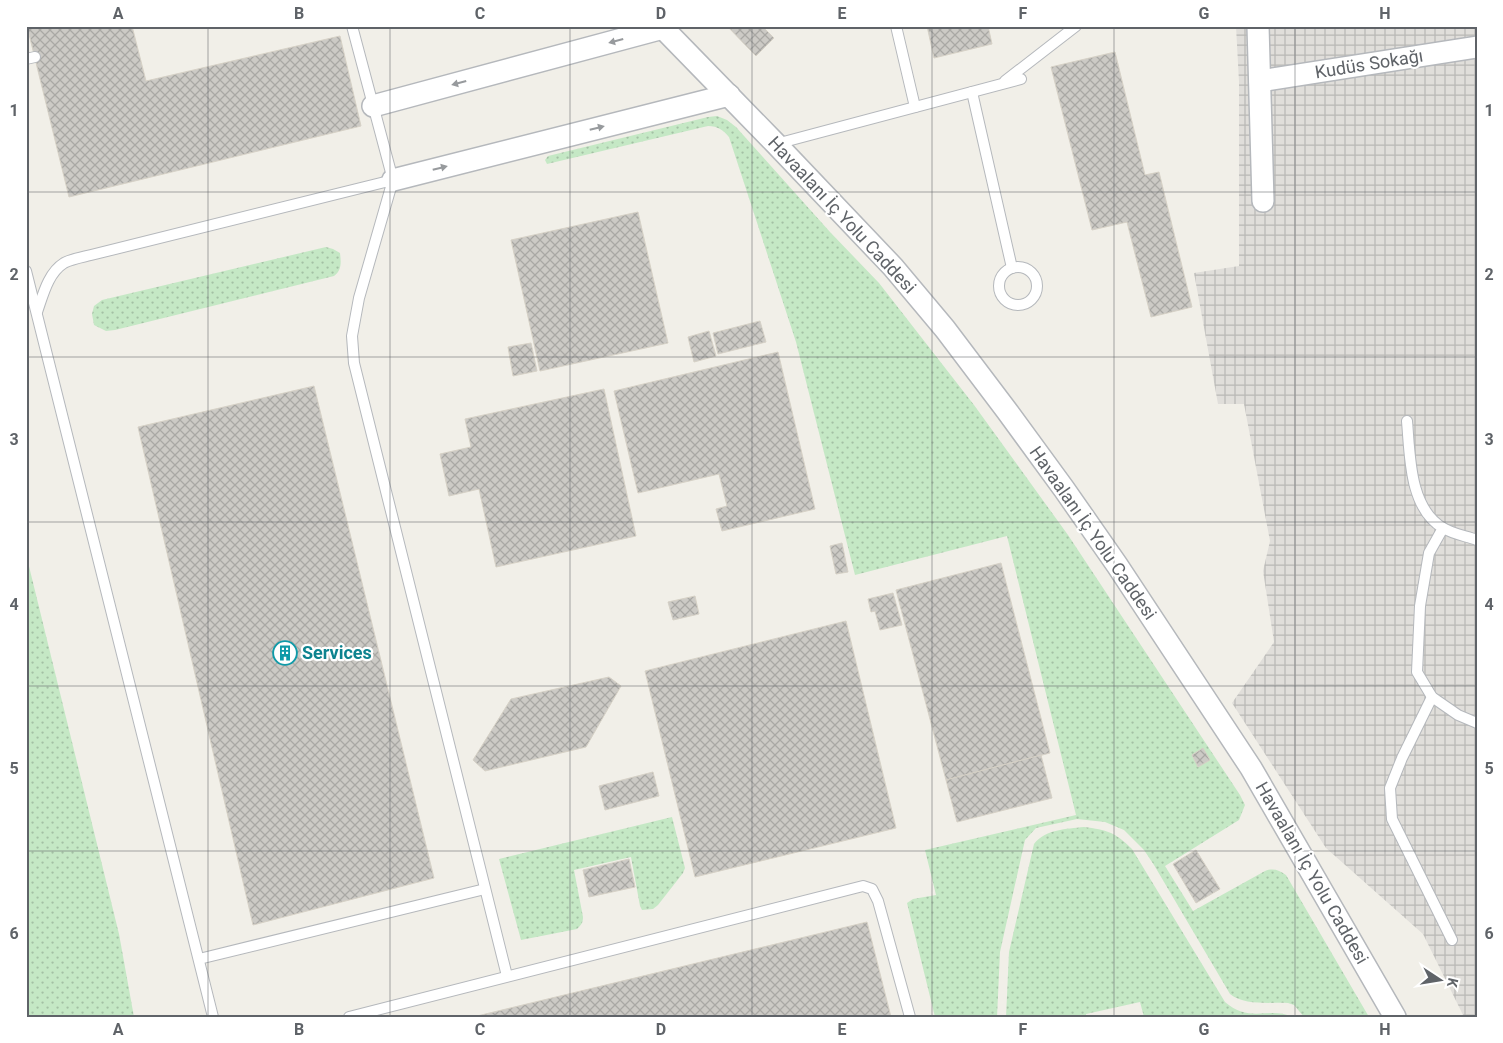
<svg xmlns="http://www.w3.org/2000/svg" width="1503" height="1043" font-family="Roboto,sans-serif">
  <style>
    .industrial { fill: url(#industrial-grid) }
    .grass { fill: url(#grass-dots) }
    .building { fill: url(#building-cross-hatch); stroke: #d6d1c6 }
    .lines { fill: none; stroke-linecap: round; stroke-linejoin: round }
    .lane-casing { stroke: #b5b8bc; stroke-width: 12 }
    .street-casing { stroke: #b5b8bc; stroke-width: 24 }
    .lane { stroke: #fff; stroke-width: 10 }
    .street { stroke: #fff; stroke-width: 21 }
    .oneway { fill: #979a9d }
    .grid { fill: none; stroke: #5f6368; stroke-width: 1; stroke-opacity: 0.55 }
    .labels { text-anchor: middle; stroke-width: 4.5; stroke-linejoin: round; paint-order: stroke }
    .street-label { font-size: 18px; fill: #5f6368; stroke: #fff }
    .culture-label { font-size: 18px; font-weight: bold; fill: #0d838f; stroke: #fff; text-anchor: start }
    .neatline { fill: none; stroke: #5f6368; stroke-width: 2 }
    .grid-label { font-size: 16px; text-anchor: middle; font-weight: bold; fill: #5f6368 }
  </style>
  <defs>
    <pattern id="industrial-grid" width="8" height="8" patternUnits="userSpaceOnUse" patternTransform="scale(1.25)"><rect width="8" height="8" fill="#e0deda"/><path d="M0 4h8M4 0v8" fill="none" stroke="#b9b8b5"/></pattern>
    <pattern id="grass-dots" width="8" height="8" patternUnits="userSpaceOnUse" patternTransform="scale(1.25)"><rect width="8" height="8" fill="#c5e8c5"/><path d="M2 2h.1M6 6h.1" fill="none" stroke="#a3c0a4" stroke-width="1.8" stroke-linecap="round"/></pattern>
    <pattern id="building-cross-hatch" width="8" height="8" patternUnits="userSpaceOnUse" patternTransform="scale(1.25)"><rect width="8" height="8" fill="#cccac5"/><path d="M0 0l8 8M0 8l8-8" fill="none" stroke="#a9a8a4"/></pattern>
  </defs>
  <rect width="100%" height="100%" fill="#f1efe8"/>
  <polygon class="industrial" points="1236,26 1477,26 1477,1017 1464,1017 1423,934 1326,848 1232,703 1274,642 1263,571 1270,541 1244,404 1218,404 1194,273 1239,266 1239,82"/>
  <g class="grass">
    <path d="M717 116 727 120 736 127 830 232 879 283 974 405 1068 535 1240 795 1245 805 1239 820 1165 866 1193 911 1265 871C1273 868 1279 870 1286 875L1369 1017H1304L1294 1005 1288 1003C1270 1002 1245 1006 1230 994L1154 865 1144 850 1124 830 1105 822 1077 819 1036 828 1025 840 1000 952 997 1017H935L907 903 913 899 936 895 925 850 1076 815 1007 536 855 575 796 342 729 137C723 130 718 126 708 126L547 164 545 160 548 156 708 117Z"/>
    <path d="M326 247 333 249 340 253C341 262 342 270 334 276L115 330 106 331 94 325 92 314 94 306 102 300Z"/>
    <polygon points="26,554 119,934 134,1017 26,1017"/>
    <path d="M672 817 685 868 683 873 658 905 653 909 642 910 640 906 631 857 574 870 583 917C583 923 581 925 577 929L521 940 499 859Z"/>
    <path d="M1084 827C1107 830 1115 832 1132 849L1225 1002C1250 1024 1270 1006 1292 1017H1144L1140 1002 1086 1014V1017H1006L1009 952 1034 844C1046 829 1066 829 1084 827Z"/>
  </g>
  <g class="building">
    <polygon points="27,26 132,26 146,81 340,36 361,126 69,197"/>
    <polygon points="727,26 762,26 774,38 756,56"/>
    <polygon points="927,26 988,26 992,44 934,58"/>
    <polygon points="1115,52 1145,175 1159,172 1192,307 1151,317 1127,222 1092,230 1051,67"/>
    <polygon points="638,212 668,343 540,371 511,240"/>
    <polygon points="760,321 766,342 718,354 713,333"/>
    <polygon points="709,331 716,356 694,362 688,337"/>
    <polygon points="531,343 537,371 513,376 508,347"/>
    <polygon points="778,352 815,509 722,531 716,509 727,506 719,474 638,493 614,391"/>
    <polygon points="314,386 434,878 253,925 138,427"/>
    <polygon points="604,389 636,536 496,567 479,489 449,496 440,454 471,447 465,419"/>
    <polygon points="842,543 848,572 836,574 830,546"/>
    <polygon points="1001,563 1050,753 946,780 896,590"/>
    <polygon points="893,593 902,625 880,630 875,611 871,612 868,599"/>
    <polygon points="695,596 699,614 673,620 668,602"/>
    <polygon points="846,621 896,828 695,877 645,671"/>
    <polygon points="609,677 621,686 586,747 485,771 473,760 511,699"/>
    <polygon points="1203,748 1210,760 1198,767 1192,755"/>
    <polygon points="1041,755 1052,798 957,822 946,780"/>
    <polygon points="653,772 659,796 605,810 599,786"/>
    <polygon points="1196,850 1220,889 1196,903 1173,864"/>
    <polygon points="629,859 635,887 589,897 583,870"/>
    <polygon points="867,922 891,1017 473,1017"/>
  </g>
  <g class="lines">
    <g class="lane-casing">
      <g id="lane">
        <polyline points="352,26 393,180"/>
        <polyline points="896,26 915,107"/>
        <polyline points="26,59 35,57"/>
        <polyline points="1005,81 1076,26"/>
        <polyline points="972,92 1012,268"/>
        <polyline points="776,144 1021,79"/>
        <polyline points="393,180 359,298 352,336 354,363 507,976"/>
        <circle cx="1018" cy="286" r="19"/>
        <polyline points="26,271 213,1017"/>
        <path d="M37 312C43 295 48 273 64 263 71 259 83 257 91 255L393 180"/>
        <path d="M1407 421C1410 455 1409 508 1443 528 1453 534 1466 536 1477 540"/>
        <polyline points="1443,528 1429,553 1420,606 1417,672 1432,697 1458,715 1477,723"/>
        <polyline points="1432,697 1402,758 1390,788 1392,819 1452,940"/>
        <polyline points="199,959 485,889"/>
        <polyline points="349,1017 863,886 872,889 878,901 910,1017"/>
      </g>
    </g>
    <g class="street-casing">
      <g id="street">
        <polyline points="661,26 776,144 893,267 945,329 1007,411 1064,489 1117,565 1251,768 1395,1017"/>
        <polyline points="1258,26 1263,201"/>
        <polyline points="1260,81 1477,47"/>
        <polyline points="373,106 663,28"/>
        <polyline points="393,180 729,95"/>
      </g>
    </g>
    <use href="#lane" class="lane"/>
    <use href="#street" class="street"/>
  </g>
  <defs><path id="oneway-solid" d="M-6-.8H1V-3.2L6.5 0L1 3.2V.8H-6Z" transform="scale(1.25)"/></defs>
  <g class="oneway">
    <use href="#oneway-solid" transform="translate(616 41) rotate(165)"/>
    <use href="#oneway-solid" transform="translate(459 83) rotate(165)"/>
    <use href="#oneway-solid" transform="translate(597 128) rotate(-14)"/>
    <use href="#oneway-solid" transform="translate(440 168) rotate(-14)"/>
  </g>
  <path class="grid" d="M208 26V1017M390 26V1017M570 26V1017M752 26V1017M932 26V1017M1114 26V1017M1295 26V1017M26 192H1477M26 357H1477M26 522H1477M26 686H1477M26 851H1477"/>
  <defs>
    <g id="building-ring" transform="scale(1.25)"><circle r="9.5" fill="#fff" stroke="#0f9aa8" stroke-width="1.5"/><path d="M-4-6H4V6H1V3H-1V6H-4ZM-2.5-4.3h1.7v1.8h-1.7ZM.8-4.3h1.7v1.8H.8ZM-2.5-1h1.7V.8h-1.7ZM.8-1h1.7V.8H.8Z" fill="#0f9aa8"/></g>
  </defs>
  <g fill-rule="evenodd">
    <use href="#building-ring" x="285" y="653"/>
  </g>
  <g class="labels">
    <g class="street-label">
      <text transform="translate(1369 64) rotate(-9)" y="6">Kudüs Sokağı</text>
      <text transform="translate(842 215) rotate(47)" y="6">Havaalanı İç Yolu Caddesi</text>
      <text transform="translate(1093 533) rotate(55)" y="6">Havaalanı İç Yolu Caddesi</text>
      <text transform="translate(1312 873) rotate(60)" y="6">Havaalanı İç Yolu Caddesi</text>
    </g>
    <g class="culture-label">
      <text x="302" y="659">Services</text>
    </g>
  </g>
  <rect width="1503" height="1043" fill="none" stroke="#ffffff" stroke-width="55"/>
  <g transform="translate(1440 980) rotate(102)" stroke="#ffffff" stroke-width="4" paint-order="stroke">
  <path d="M0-4L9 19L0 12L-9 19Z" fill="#5f6368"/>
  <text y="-8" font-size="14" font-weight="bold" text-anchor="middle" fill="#5f6368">K</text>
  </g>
  <rect x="28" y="28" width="1448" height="988" class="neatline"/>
  <g class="grid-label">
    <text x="118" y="19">A</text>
    <text x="299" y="19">B</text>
    <text x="480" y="19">C</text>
    <text x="661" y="19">D</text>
    <text x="842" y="19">E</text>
    <text x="1023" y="19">F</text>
    <text x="1204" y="19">G</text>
    <text x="1385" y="19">H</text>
    <text x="14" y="116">1</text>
    <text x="1489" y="116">1</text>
    <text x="14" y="280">2</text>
    <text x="1489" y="280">2</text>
    <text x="14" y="445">3</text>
    <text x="1489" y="445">3</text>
    <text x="14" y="610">4</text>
    <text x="1489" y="610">4</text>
    <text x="14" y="774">5</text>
    <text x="1489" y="774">5</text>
    <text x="14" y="939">6</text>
    <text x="1489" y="939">6</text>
    <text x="118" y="1035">A</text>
    <text x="299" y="1035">B</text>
    <text x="480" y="1035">C</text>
    <text x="661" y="1035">D</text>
    <text x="842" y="1035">E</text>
    <text x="1023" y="1035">F</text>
    <text x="1204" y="1035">G</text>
    <text x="1385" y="1035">H</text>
  </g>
</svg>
